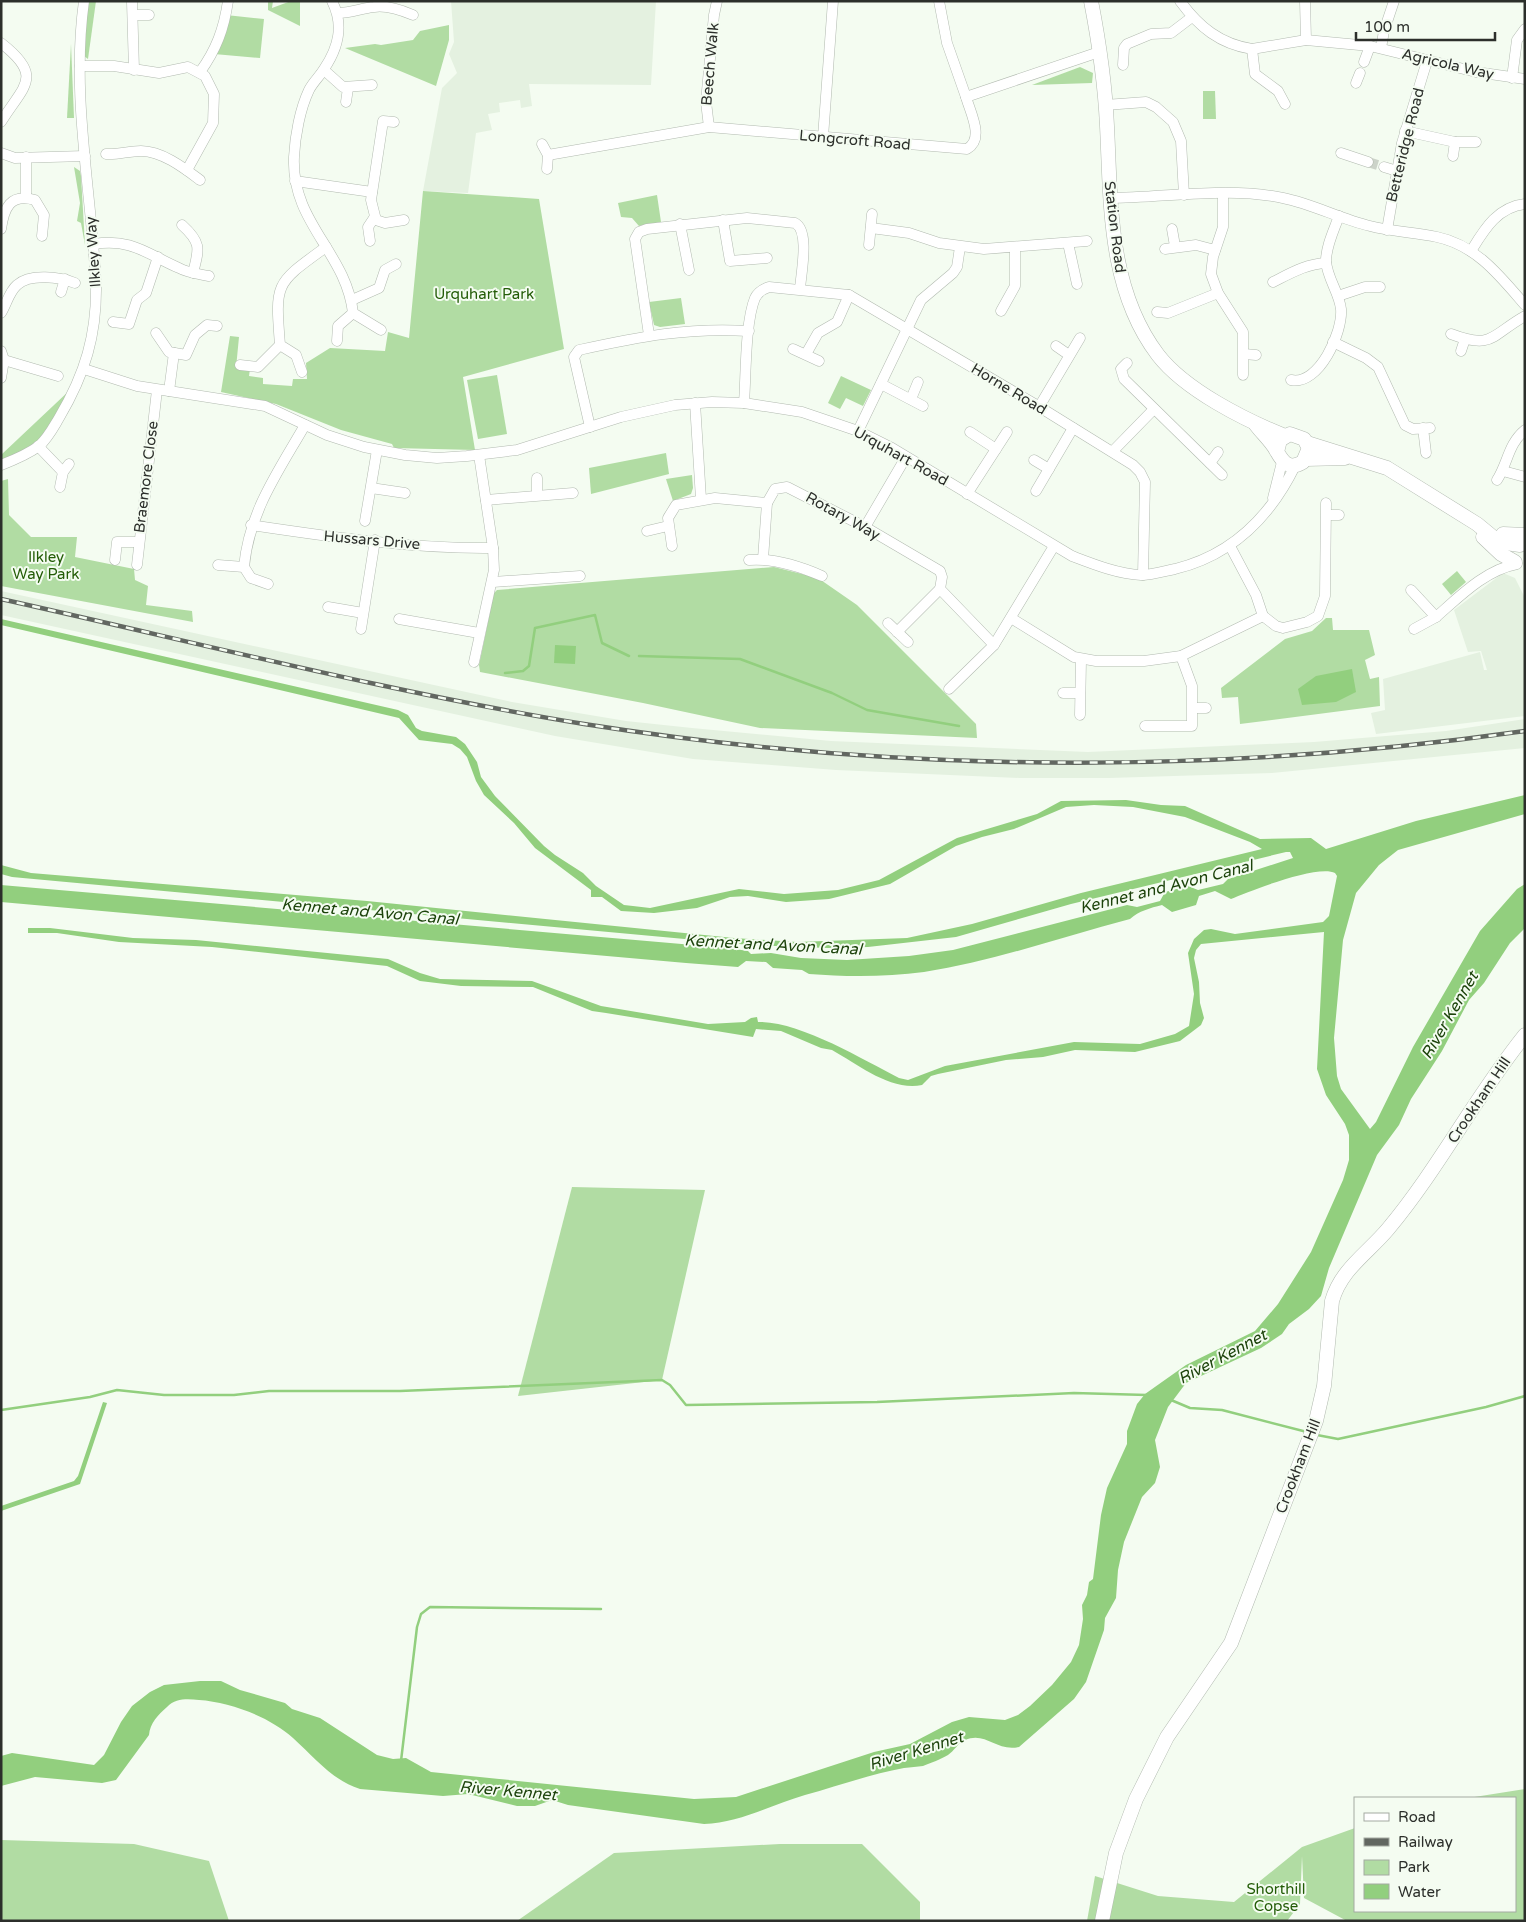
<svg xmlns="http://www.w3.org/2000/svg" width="1526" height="1922" font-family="'Varela Round',sans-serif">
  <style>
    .built { fill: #e4f1e0 }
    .green { fill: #b1dca3 }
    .water { fill: #92cf7e }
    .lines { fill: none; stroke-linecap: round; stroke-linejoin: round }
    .stream { stroke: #92cf7e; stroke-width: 2.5 }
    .street-tunnel { stroke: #ccd3c9; stroke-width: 10; stroke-dasharray: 10 5; stroke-linecap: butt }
    .street-casing { stroke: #b2bab0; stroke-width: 11 }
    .secondary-casing { stroke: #b2bab0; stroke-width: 15 }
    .street { stroke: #fff; stroke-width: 10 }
    .secondary { stroke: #fff; stroke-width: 14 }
    .rail-casing { stroke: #626761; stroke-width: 4.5 }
    .rail { stroke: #f4fcf1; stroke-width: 2.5; stroke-dasharray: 8; stroke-linecap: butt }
    .labels { text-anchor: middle; stroke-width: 4; stroke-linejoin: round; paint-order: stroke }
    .street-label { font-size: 15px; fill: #2c2f2b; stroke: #f4fcf1 }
    .park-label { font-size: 15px; fill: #235c07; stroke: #f4fcf1 }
    .water-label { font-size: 16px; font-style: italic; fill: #1c430b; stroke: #f4fcf1 }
  </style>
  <rect width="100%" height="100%" fill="#f4fcf1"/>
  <g class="built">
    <polygon points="451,1 656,1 651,85 529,84 532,106 521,108 520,100 499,103 500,112 488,114 492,130 476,133 468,193 423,191 442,88 457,73 449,54 454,42"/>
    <polygon points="1503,573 1515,578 1525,598 1525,716 1376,734 1371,713 1385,710 1383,679 1480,652 1484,670 1487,670 1481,651 1468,652 1454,610"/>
    <polygon points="1,591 512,702 626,721 692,728 831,741 1088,752 1314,742 1446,731 1525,719 1525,748 1272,773 1109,778 1020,778 836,770 693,759 555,736 1,615"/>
  </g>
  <g class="green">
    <polygon points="88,1 96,1 88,59 84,56"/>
    <polygon points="268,1 273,1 272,8 291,1 300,1 300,26 268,10"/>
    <polygon points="226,15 264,19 260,58 214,54"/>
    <polygon points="449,25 449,40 436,86 345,48 375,44 381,45 413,40 420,31"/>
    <polygon points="71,44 74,118 67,118"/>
    <polygon points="1080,67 1093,73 1092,83 1032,85"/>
    <polygon points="1203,91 1215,91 1216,119 1203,119"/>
    <polygon points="74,167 80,171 81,176 85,245 81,223 77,221 80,203"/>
    <polygon points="423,191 539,199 564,349 463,377 475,450 394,448 392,444 341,430 276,404 221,392 230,336 239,337 236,368 250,369 249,376 263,378 263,384 292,386 293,379 307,379 306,363 330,348 385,351 388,332 409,338"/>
    <polygon points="657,195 661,222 639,226 632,218 621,217 618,203"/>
    <polygon points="681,298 685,324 660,327 654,325 649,302"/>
    <polygon points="497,375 507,434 478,439 467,380"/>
    <polygon points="841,376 871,390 863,406 846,398 840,409 828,403"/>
    <path d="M71 389C59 410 48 436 27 449 19 454 9 457 1 460V455Z"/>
    <polygon points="666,453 669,474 591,494 589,468"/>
    <polygon points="692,475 693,488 691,494 673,501 666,479"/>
    <polygon points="8,479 9,515 31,537 77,537 75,557 134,569 135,580 148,586 146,605 192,611 193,622 1,586 1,481"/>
    <polygon points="774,567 818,578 857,605 976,724 977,738 760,728 643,703 480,672 479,665 494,593 497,590"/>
    <polygon points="1457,571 1466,582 1451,595 1442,584"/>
    <polygon points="1326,618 1332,618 1333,630 1369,630 1375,655 1365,660 1370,679 1379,677 1380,706 1240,724 1238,697 1222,698 1221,688 1285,639 1312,631"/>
    <polygon points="572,1187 705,1190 662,1380 518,1396"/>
    <polygon points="1525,1789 1525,1921 1347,1921 1304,1898 1302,1856 1300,1904 1287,1921 1087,1921 1095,1876 1158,1896 1234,1902 1302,1847 1355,1828 1355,1911 1515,1911 1515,1798 1468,1798"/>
    <polygon points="1,1840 134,1844 209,1861 229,1921 1,1921"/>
    <polygon points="780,1844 862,1844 920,1902 920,1921 517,1921 614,1853"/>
  </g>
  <g class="water">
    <path d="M1 619 398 710 408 715 416 728 422 731 456 737 465 744 477 762 481 777 495 796 544 846 555 855 583 873 596 886 624 905 633 906 650 908 739 889 784 894 838 890 879 880 957 838 1037 814 1061 801 1126 800 1161 805 1185 806 1260 839 1311 838 1326 849 1416 821 1525 795V814L1398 850 1379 865 1356 893 1343 940 1334 1038 1337 1076 1341 1089 1370 1129 1376 1122 1413 1047 1480 931 1517 889 1525 884V928L1510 943 1484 983 1469 1000 1442 1051 1411 1099 1399 1125 1377 1155 1329 1268 1321 1296 1309 1309 1289 1324 1282 1334 1261 1348 1186 1383 1168 1407 1155 1440 1160 1467 1155 1483 1142 1497 1124 1542 1118 1570 1116 1598 1105 1618 1104 1630 1086 1682 1074 1699 1019 1747C996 1752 986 1731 965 1740 958 1743 954 1751 948 1755 941 1759 931 1763 923 1766 917 1767 911 1767 904 1768 871 1774 838 1786 805 1795 771 1805 739 1823 704 1824L568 1805 552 1800 535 1806H517L468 1794 443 1796 360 1789C332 1780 315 1758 293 1738 270 1717 230 1702 199 1700 187 1699 176 1698 167 1707 158 1715 150 1723 149 1735L116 1780 102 1783 35 1777 1 1786V1756L12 1753 94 1765 104 1755 121 1722 132 1706 150 1692 164 1685 200 1681H221L240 1690 285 1703 292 1709 320 1718 377 1755 393 1759 406 1758 431 1772 694 1799 736 1797 874 1752 910 1744 952 1722 969 1717 1005 1720 1018 1715 1030 1706 1052 1685 1071 1662 1079 1645 1083 1619 1082 1605 1087 1595 1089 1582 1093 1579 1101 1515 1107 1488 1127 1444V1431L1137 1404 1145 1394 1186 1365 1255 1331 1278 1304 1311 1252 1343 1180 1349 1160V1135L1345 1124 1326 1095 1317 1069 1324 932 1201 944 1196 950 1194 958 1199 982 1200 1003 1204 1018 1201 1025 1180 1041 1135 1052 1075 1050 1043 1057 1006 1060 938 1074 931 1076 922 1085C890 1091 859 1065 832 1050L821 1048 781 1031 756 1029 753 1037 606 1013 592 1011 533 987 461 986 420 981 387 966 212 947 119 942 57 933H28V928H50L133 938 196 940 388 959 420 973 440 979 532 981 601 1006 708 1024 745 1022 751 1018 757 1017 758 1022C799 1021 862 1059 899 1078L908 1080 945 1066 1074 1042 1140 1044 1175 1034 1189 1026 1194 994 1188 953 1194 939 1204 930 1211 929 1235 934 1323 922 1329 916 1337 876 1335 873C1318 864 1250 891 1231 899L1215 891 1199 896 1196 905 1172 912 1162 905C1150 908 1139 911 1130 919 1062 937 994 961 924 972 887 977 847 977 809 974L802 970 773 968 766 962 746 961 738 967 686 963 1 902V885L728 948 748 951 751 954 771 953 801 958 847 960 909 956 953 950 1127 905 1137 907 1160 901 1165 892 1188 886 1198 890 1223 884 1228 879 1293 858 1290 852H1286L1071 904 956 937 868 947 828 948 750 945 12 877 1 874V865L31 873 367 901 734 938 797 942 907 938 972 924 1081 893 1262 849 1250 842 1185 817 1133 807 1094 805 1066 807 1014 829 982 837 956 846 890 884 829 899 786 902 748 896 730 897 697 908 654 913 621 911 602 897H591V890L535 848 514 823 484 795 476 781 467 757 460 749 452 744 419 740 399 718 1 625Z"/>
    <polygon points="555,645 576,646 575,664 554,663"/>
    <polygon points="1352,669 1356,692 1336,702 1302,705 1298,689 1316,676"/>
    <polygon points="103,1402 107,1403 80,1484 1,1511 1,1506 74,1481 78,1476"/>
  </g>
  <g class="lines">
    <g class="stream">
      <polyline points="639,656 740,659 832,693 867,710 959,726"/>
      <polyline points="505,673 523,671 529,666 535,628 595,615 602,643 629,656"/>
      <polyline points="1171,1400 1190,1408 1222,1410 1307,1432"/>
      <polyline points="1,1410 90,1397 117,1390 164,1395 234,1395 269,1391 400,1391 662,1380 670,1385 686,1405 877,1402 1074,1393 1147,1395"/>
      <polyline points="1317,1435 1338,1439 1486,1407 1525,1396"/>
      <polyline points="401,1761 417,1627 421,1614 430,1607 601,1609"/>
    </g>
    <polyline class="street-tunnel" points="1368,162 1384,167"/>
    <g class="street-casing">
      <g id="street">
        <path d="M332 1C344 25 339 47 324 69 320 76 313 82 309 90 300 109 295 136 294 157 291 223 346 252 353 313L381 330"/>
        <polyline points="939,1 947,43 966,97"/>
        <path d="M1180 1C1199 27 1220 44 1252 49L1306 40 1370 46 1476 72 1525 79"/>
        <polyline points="1305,1 1306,40"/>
        <polyline points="132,2 134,70"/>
        <path d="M338 13C351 13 362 8 374 7 387 5 401 10 413 15"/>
        <polyline points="133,15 149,15"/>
        <path d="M1 43C45 77 23 86 1 122"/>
        <polyline points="1381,48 1384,31 1394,1"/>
        <polyline points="1252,49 1255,74 1278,91 1285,104"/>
        <polyline points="1364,62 1370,46"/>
        <polyline points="1123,65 1124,48 1127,44 1151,34 1171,33 1192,17"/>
        <polyline points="80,66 114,66 159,73 188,67 205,76 214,94 213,123 187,170"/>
        <polyline points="324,70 343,87 372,85"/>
        <path d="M200 72C216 50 224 29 228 1"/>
        <polyline points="1512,78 1517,40 1525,29"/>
        <polyline points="1356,83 1360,73"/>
        <polyline points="346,102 348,88"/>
        <polyline points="1105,105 1146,102 1156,107 1173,122 1181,141 1184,195"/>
        <polyline points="394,122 383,121 371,200 376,220 385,223 404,220"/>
        <polyline points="709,127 706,102 714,15 717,1"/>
        <polyline points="1405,131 1455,142 1476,142"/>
        <polyline points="823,137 833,1"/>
        <polyline points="542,144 548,155 547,169"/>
        <polyline points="1,153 15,158 85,156"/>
        <polyline points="1341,153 1368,162"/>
        <path d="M106 154C118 155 128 151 141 151 162 151 184 168 200 180"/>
        <path d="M548 155 709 127 967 149C985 139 970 112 966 97L1099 52"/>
        <polyline points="1453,156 1455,142"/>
        <polyline points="26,157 26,197"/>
        <polyline points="1384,167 1397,171"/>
        <polyline points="295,181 372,192"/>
        <polyline points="1223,194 1223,227 1213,257 1211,274 1218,293 1243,332 1243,375"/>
        <path d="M1109 198C1166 198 1227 186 1283 198 1313 204 1340 219 1370 226 1392 232 1415 232 1437 237 1476 245 1500 276 1525 305"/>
        <polyline points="723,220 730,261 767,258"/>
        <polyline points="680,224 689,270"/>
        <path d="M182 225C202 243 199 249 193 273"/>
        <polyline points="871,228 909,233 939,243 984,249 1087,241"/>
        <path d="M1 229C4 208 10 193 35 200L44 215 42 236"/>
        <polyline points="1172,229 1175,246"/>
        <polyline points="1387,230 1402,143 1427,61"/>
        <polyline points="370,241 368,227 374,218"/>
        <polyline points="1068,243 1077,284"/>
        <path d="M94 244C131 238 147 254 179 268 188 273 199 274 209 276"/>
        <polyline points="869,245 872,214"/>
        <polyline points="1165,249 1196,245 1215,250"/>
        <path d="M1471 251C1484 230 1497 207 1525 204"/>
        <path d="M1273 282C1291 273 1306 264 1326 263"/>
        <polyline points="61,292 65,279"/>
        <polyline points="1338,296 1365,287 1380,287"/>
        <polyline points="352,300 379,288 385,270 396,264"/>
        <polyline points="1001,311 1015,286 1015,247"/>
        <polyline points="1157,312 1168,313 1218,293"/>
        <path d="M1 313C7 303 9 292 17 285 30 273 60 277 75 283"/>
        <polyline points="113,322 129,324 137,300 146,293 158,257"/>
        <polyline points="156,333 169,352 186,355 195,335 207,325 217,326"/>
        <path d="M1451 334C1493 350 1491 335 1525 316"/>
        <path d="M649 335 635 239 639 232 647 229 747 218 795 223C810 231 801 273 800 289"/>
        <polyline points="337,341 338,326 353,313"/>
        <polyline points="1333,342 1366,358 1378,367 1405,425 1413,429 1430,428"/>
        <polyline points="1056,346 1069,355"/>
        <polyline points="793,349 819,361"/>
        <polyline points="1,351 4,360 1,378"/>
        <polyline points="1461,351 1465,339"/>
        <polyline points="806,354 818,333 837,322 849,295"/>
        <polyline points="1244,354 1256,355"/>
        <polyline points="4,360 58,376"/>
        <polyline points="1127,363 1121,369 1124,379 1222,475"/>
        <polyline points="240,365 258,367 280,345"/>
        <path d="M84 369 137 386 265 406 327 435 364 447 405 455 437 458 467 456 517 450 621 417 675 405 712 402 744 403 802 412 858 431 892 448 1072 556C1093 564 1118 574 1141 575 1152 575 1165 571 1175 569 1232 555 1270 517 1295 466"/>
        <path d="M302 372 296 355 280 345C275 282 275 284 326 247"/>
        <path d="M1291 380C1319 386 1343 332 1341 309 1339 292 1327 278 1326 261 1326 246 1334 230 1339 216"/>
        <polyline points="881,384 923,406"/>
        <polyline points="169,391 174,353"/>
        <polyline points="911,399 918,382"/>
        <polyline points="695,403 701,499"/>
        <path d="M744 403C746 377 745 322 755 298 758 292 763 289 769 287L849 295 1033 403 1133 465 1140 472 1145 482 1143 575"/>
        <polyline points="1039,407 1080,338"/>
        <path d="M590 427 574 357 579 350C638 337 688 327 749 331"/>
        <polyline points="1423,428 1426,453"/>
        <polyline points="858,431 921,300 953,273 957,267 960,247"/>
        <polyline points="970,432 996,449"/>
        <polyline points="38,446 63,472"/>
        <polyline points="1113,451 1154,409"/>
        <polyline points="1034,460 1049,469"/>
        <polyline points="1210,463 1218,452"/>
        <path d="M1 465C14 460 28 454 39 446 48 438 53 428 59 418 85 374 97 335 96 283 91 190 71 94 84 1"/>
        <polyline points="1503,471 1525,477"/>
        <polyline points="537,478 537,495"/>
        <path d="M1497 480C1508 463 1508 444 1525 430"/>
        <polyline points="60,487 63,472 69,464"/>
        <polyline points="371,488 405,493"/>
        <polyline points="1036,491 1073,428"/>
        <polyline points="967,494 1007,432"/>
        <polyline points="1273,498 1282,462"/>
        <polyline points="486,500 573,493"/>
        <polyline points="1327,515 1339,515"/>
        <polyline points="365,521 377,450"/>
        <path d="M251 525C331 537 413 549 493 548"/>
        <polyline points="865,527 906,457"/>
        <polyline points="647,531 668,526"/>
        <polyline points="672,546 668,518 676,505 715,498 767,503 775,489 787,487 865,527 940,571 942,577 940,589 994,645"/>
        <polyline points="1230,546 1256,595 1263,616 1276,626 1283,628 1307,622 1318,616 1325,596 1326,503"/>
        <polyline points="763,559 767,503"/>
        <polyline points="115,560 117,542 139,542"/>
        <path d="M749 560C774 558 799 566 822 576"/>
        <polyline points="137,565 157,390"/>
        <polyline points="218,565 244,567"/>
        <polyline points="493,582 580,576"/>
        <path d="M268 584 251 578 244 567C249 512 278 472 305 425"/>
        <path d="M1411 590 1436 617C1459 597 1485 570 1517 564"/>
        <polyline points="328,607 363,613"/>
        <polyline points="1011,618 1074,657 1096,661 1144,661 1181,656 1263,616"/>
        <polyline points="399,619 479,633"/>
        <polyline points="888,623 908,642"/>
        <polyline points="361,629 375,540"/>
        <polyline points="1414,629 1436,617"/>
        <polyline points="897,632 940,589"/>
        <polyline points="474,662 494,570 493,548 479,455"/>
        <polyline points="949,689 994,645 1054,546"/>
        <polyline points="1063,693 1080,693"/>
        <polyline points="1193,708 1206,708"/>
        <polyline points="1080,715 1081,660"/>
        <polyline points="1145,726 1192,726 1192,686 1181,656"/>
      </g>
    </g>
    <g class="secondary-casing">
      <g id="secondary">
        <path d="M1091 1C1099 42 1105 84 1107 126 1111 204 1108 289 1158 355 1185 390 1245 420 1285 436"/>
        <path d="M1256 425C1262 433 1271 441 1276 450 1282 461 1288 471 1303 462L1309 448 1304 439 1290 434 1280 440 1277 452"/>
        <polyline points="1307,443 1387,468 1477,524 1494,538 1506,543 1520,545"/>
        <polyline points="1306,459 1345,458"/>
        <polyline points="1503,534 1525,535"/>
        <polyline points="1483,537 1501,554 1515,562"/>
        <path d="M1102 1921 1116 1853 1136 1799 1167 1737 1231 1643 1316 1421 1324 1386 1332 1301C1341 1269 1368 1253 1388 1229 1439 1168 1475 1097 1525 1035"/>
      </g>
    </g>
    <use href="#street" class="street"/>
    <use href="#secondary" class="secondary"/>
    <g class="rail-casing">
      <path id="rail" d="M1 599C195 642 388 692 584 724 895 773 1213 775 1525 731"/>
    </g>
    <use href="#rail" class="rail"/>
  </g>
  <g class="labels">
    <g class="street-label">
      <text transform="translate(710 64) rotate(-85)" y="5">Beech Walk</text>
      <text transform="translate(1448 64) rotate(13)" y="5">Agricola Way</text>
      <text transform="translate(855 140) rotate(5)" y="5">Longcroft Road</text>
      <text transform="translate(1405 145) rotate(-76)" y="5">Betteridge Road</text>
      <text transform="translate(1115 227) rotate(83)" y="5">Station Road</text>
      <text transform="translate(93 252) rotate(-94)" y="5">Ilkley Way</text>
      <text transform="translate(1009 389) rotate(31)" y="5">Horne Road</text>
      <text transform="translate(901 456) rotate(29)" y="5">Urquhart Road</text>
      <text transform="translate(146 477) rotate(-83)" y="5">Braemore Close</text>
      <text transform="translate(843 516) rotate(29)" y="5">Rotary Way</text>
      <text transform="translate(372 540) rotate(5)" y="5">Hussars Drive</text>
      <text transform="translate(1479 1100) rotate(-56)" y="5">Crookham Hill</text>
      <text transform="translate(1298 1466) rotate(-69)" y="5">Crookham Hill</text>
    </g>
    <g class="park-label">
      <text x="484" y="299">Urquhart Park</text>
      <text x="46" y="562">Ilkley<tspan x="46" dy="17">Way Park</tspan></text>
      <text x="1276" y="1894">Shorthill<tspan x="1276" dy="17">Copse</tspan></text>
    </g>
    <g class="water-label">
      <text transform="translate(1166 886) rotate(-14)" y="6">Kennet and Avon Canal</text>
      <text transform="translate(370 911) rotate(5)" y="6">Kennet and Avon Canal</text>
      <text transform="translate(773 944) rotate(3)" y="6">Kennet and Avon Canal</text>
      <text transform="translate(1449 1015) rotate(-60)" y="6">River Kennet</text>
      <text transform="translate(1222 1356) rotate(-28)" y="6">River Kennet</text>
      <text transform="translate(916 1750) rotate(-17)" y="6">River Kennet</text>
      <text transform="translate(508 1790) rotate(5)" y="6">River Kennet</text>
    </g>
  </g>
  <rect width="1526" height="1922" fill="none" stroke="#2c2f2b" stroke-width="5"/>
  <rect x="1354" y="1797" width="162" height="115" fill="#f4fcf1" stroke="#a4aaa2"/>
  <rect x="1364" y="1813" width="25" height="8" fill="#ffffff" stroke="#a4aaa2"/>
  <text x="1398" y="1822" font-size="15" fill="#2c2f2b">Road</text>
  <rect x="1364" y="1838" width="25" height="8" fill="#626761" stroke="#a4aaa2"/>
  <text x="1398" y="1847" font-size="15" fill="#2c2f2b">Railway</text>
  <rect x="1364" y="1860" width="25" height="15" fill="#b1dca3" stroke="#a4aaa2"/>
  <text x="1398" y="1872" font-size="15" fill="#2c2f2b">Park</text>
  <rect x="1364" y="1884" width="25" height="15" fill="#92cf7e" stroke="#a4aaa2"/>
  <text x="1398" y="1897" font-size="15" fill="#2c2f2b">Water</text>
  <path d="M1356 32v8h139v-8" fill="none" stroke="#2c2f2b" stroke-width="2.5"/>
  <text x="1364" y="32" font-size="15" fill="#2c2f2b" stroke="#f4fcf1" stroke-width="4" paint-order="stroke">100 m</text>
</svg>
